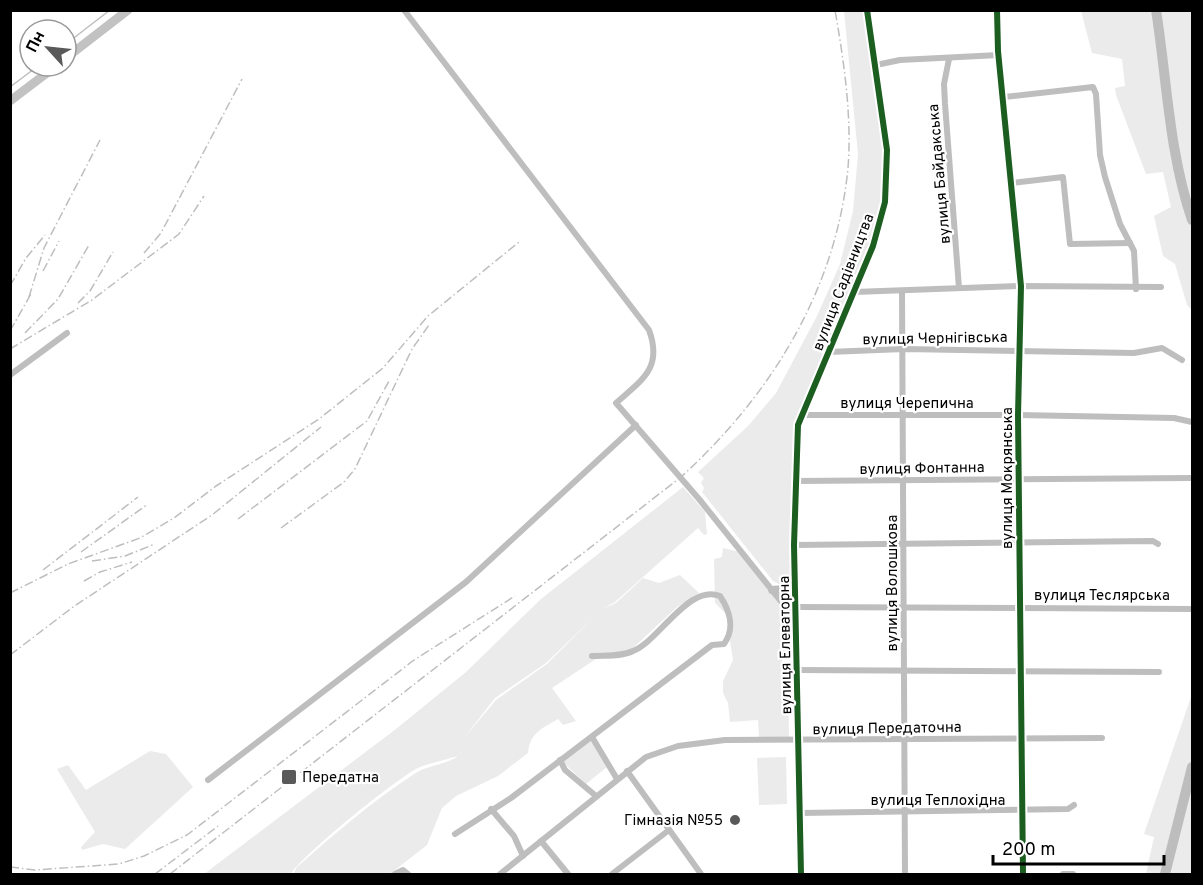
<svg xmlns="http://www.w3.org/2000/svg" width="1203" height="885" font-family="Overpass,sans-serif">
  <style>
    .green { fill: #ebebeb; fill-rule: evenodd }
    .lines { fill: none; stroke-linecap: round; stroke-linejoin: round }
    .river { stroke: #bdbdbd; stroke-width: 10 }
    .minor { stroke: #bebebe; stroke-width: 6 }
    .tertiary { stroke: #bebebe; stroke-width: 8 }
    .secondary { stroke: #c2c2c2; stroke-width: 9 }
    .tram { stroke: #bebebe; stroke-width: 1.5 }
    .rail { stroke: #bebebe; stroke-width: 1.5; stroke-dasharray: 9 3 1.5 3; stroke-linecap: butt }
    .cycleway-casing { stroke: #fff; stroke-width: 10 }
    .cycleway { stroke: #1b5e20; stroke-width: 6 }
    .poi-dot { fill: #595959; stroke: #fff; stroke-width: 2 }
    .labels { text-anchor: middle; stroke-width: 4.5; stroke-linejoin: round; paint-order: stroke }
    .street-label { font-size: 15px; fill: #000; stroke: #fff }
    .poi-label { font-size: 15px; fill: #000; stroke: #fff; text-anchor: start }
  </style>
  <rect width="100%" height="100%" fill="#fff"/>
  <g class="green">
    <polygon points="844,11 864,11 865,14 885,158 882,201 868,251 802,406 792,491 791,576 788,582 781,585 773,581 702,492 704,488 701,483 704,478 698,472 748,426 776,393 817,316 840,264 853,211 858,154"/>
    <polygon points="1081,11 1192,11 1192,310 1187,305 1175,264 1163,256 1154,216 1171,207 1163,172 1146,174 1116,95 1115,88 1125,86 1122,59 1092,53"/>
    <path d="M683 487 705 512 707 534 704 535 698 528 615 602 602 609 616 603 643 578 659 583 680 575 699 593 677 607 633 648 617 658 599 657 552 688 576 721 563 725 558 719C542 729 530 732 528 753L498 776 456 796 442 808 427 845 390 874H293L297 867C334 834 373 801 414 774 428 764 453 765 463 751L458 756C445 760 430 763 418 768 398 777 300 857 291 874H204L396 729 466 672 541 599ZM594 617 547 664 496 700 464 738 495 698 546 663Z"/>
    <polygon points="723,548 740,552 792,620 792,649 782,661 782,672 788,673 789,737 759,737 758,720 730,722 728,703 723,693 723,681 733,660 730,641 733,621 715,603 714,559 722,557"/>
    <polygon points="1192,694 1192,874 1146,874 1154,837 1144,834"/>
    <polygon points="588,741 591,741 607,767 586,784 564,763 564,759"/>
    <polygon points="150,751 166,754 193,787 125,849 103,844 82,850 81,847 95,832 57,769 68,765 86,790"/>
    <polygon points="786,757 787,804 759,805 757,758"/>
  </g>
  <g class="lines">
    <g class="river">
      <path d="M1156 10C1167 80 1169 153 1192 220"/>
      <polyline points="1165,874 1192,767"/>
    </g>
    <g class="minor">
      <path d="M404 10 649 330C663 368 642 380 616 403L699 499 796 620"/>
      <polyline points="997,10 998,51 1021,286 1018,415 1023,874"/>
      <polyline points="949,59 944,84 945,104 959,288"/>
      <polyline points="876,65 900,60 999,55"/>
      <polyline points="1004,97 1093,87 1096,94 1100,155 1105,177 1120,224 1134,251 1136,289"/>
      <polyline points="1011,183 1063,177 1070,244 1130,243"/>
      <polyline points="902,291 905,874"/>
      <polyline points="854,292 1021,286 1161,287"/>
      <polyline points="828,352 904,349 1134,353 1162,348 1182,360"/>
      <polyline points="10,375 67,333"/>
      <polyline points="801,415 1018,415 1174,418 1192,422"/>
      <polyline points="796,481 1192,478"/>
      <polyline points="794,545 1153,541 1158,544"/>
      <polyline points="796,607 1192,609"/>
      <polyline points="797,670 1159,672"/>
      <polyline points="592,737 617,779"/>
      <polyline points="560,760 565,770 596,796"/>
      <polyline points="627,771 701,874"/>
      <polyline points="208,780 466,582 636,425"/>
      <polyline points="491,809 514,836 523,856"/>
      <polyline points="800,813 1068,809 1074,805"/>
      <path d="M455 834 511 798 712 645 724 644C735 629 730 611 720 596 689 583 659 641 633 651 621 657 605 655 592 656"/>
      <polyline points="541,841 568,874"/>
      <polyline points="395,874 403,870 408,874"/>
      <polyline points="500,874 646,757 678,746 725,740 1102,738"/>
      <polyline points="612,874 669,830"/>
      <polyline points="1063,874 1073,874"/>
    </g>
    <g class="tertiary">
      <polyline points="772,590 783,589 795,579"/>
      <polyline points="801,874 794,545 798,425 873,246 885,202 887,150 867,10"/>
    </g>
    <g class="secondary">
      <polyline points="66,58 128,10"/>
      <polyline points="10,101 56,66"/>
    </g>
    <g class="tram">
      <polyline points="66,44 110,10"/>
      <polyline points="10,87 38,66"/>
    </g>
    <g class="rail">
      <polyline points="144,253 161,233 242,79"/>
      <polyline points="43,271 59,241"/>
      <polyline points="10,286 26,258 45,235"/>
      <polyline points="29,297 44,248 100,140"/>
      <polyline points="78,303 90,291 113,252"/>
      <polyline points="10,331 32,292"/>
      <polyline points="25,333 58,299 89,245"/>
      <polyline points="10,349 92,300 179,234 204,196"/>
      <polyline points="238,519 367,421 389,381"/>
      <polyline points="281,528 344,482 355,469 412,349 429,325"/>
      <polyline points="81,552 148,504"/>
      <polyline points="92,561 125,556 155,544"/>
      <polyline points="43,570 138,497"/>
      <polyline points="84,581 100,572 132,562"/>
      <polyline points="10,593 68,564 140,538 174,518 216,486 319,419 383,368 428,316 519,242"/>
      <polyline points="10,655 73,607 212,515 321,427"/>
      <polyline points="10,867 35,870 119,864 144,856 187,835 414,660 515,596"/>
      <polyline points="155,874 218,826"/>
      <path d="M170 874 681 477C770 396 836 291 848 168 852 116 844 62 835 10"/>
    </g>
    <g class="cycleway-casing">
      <g id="cycleway">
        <polyline points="997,10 998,51 1021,286 1018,415 1023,874"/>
        <polyline points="801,874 794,545 798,425 873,246 885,202 887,150 867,10"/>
      </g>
    </g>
    <use href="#cycleway" class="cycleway"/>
  </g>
  <g class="poi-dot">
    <rect x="281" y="769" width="16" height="16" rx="3"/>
    <circle cx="735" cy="820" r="6"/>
  </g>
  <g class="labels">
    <g class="street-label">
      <text transform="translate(939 174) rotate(-95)" y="5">вулиця Байдакська</text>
      <text transform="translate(843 282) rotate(-69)" y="5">вулиця Садівництва</text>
      <text transform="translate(935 338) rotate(-1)" y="5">вулиця Чернігівська</text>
      <text x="907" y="408">вулиця Черепична</text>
      <text transform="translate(922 468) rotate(-1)" y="5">вулиця Фонтанна</text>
      <text transform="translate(1007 478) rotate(-90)" y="5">вулиця Мокрянська</text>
      <text transform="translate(892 583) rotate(-90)" y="5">вулиця Волошкова</text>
      <text x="1102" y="600">вулиця Теслярська</text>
      <text transform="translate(785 645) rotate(-91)" y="5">вулиця Елеваторна</text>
      <text transform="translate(887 728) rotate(-1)" y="5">вулиця Передаточна</text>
      <text x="938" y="805">вулиця Теплохідна</text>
    </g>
    <g class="poi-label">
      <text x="302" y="782">Передатна</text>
      <text x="723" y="825" text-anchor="end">Гімназія №55</text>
    </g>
  </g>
  <rect width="1203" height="885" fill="none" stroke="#000000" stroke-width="24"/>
  <g transform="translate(48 48) rotate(297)"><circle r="28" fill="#ffffff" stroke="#999999" stroke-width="1.5"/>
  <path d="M0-4.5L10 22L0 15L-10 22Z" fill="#595959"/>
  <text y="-9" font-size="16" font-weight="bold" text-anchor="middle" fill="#000000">Пн</text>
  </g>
  <path d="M993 855v9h171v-9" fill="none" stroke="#000000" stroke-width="3"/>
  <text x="1002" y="855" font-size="18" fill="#000000" stroke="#ffffff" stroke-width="4.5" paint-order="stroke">200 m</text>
</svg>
